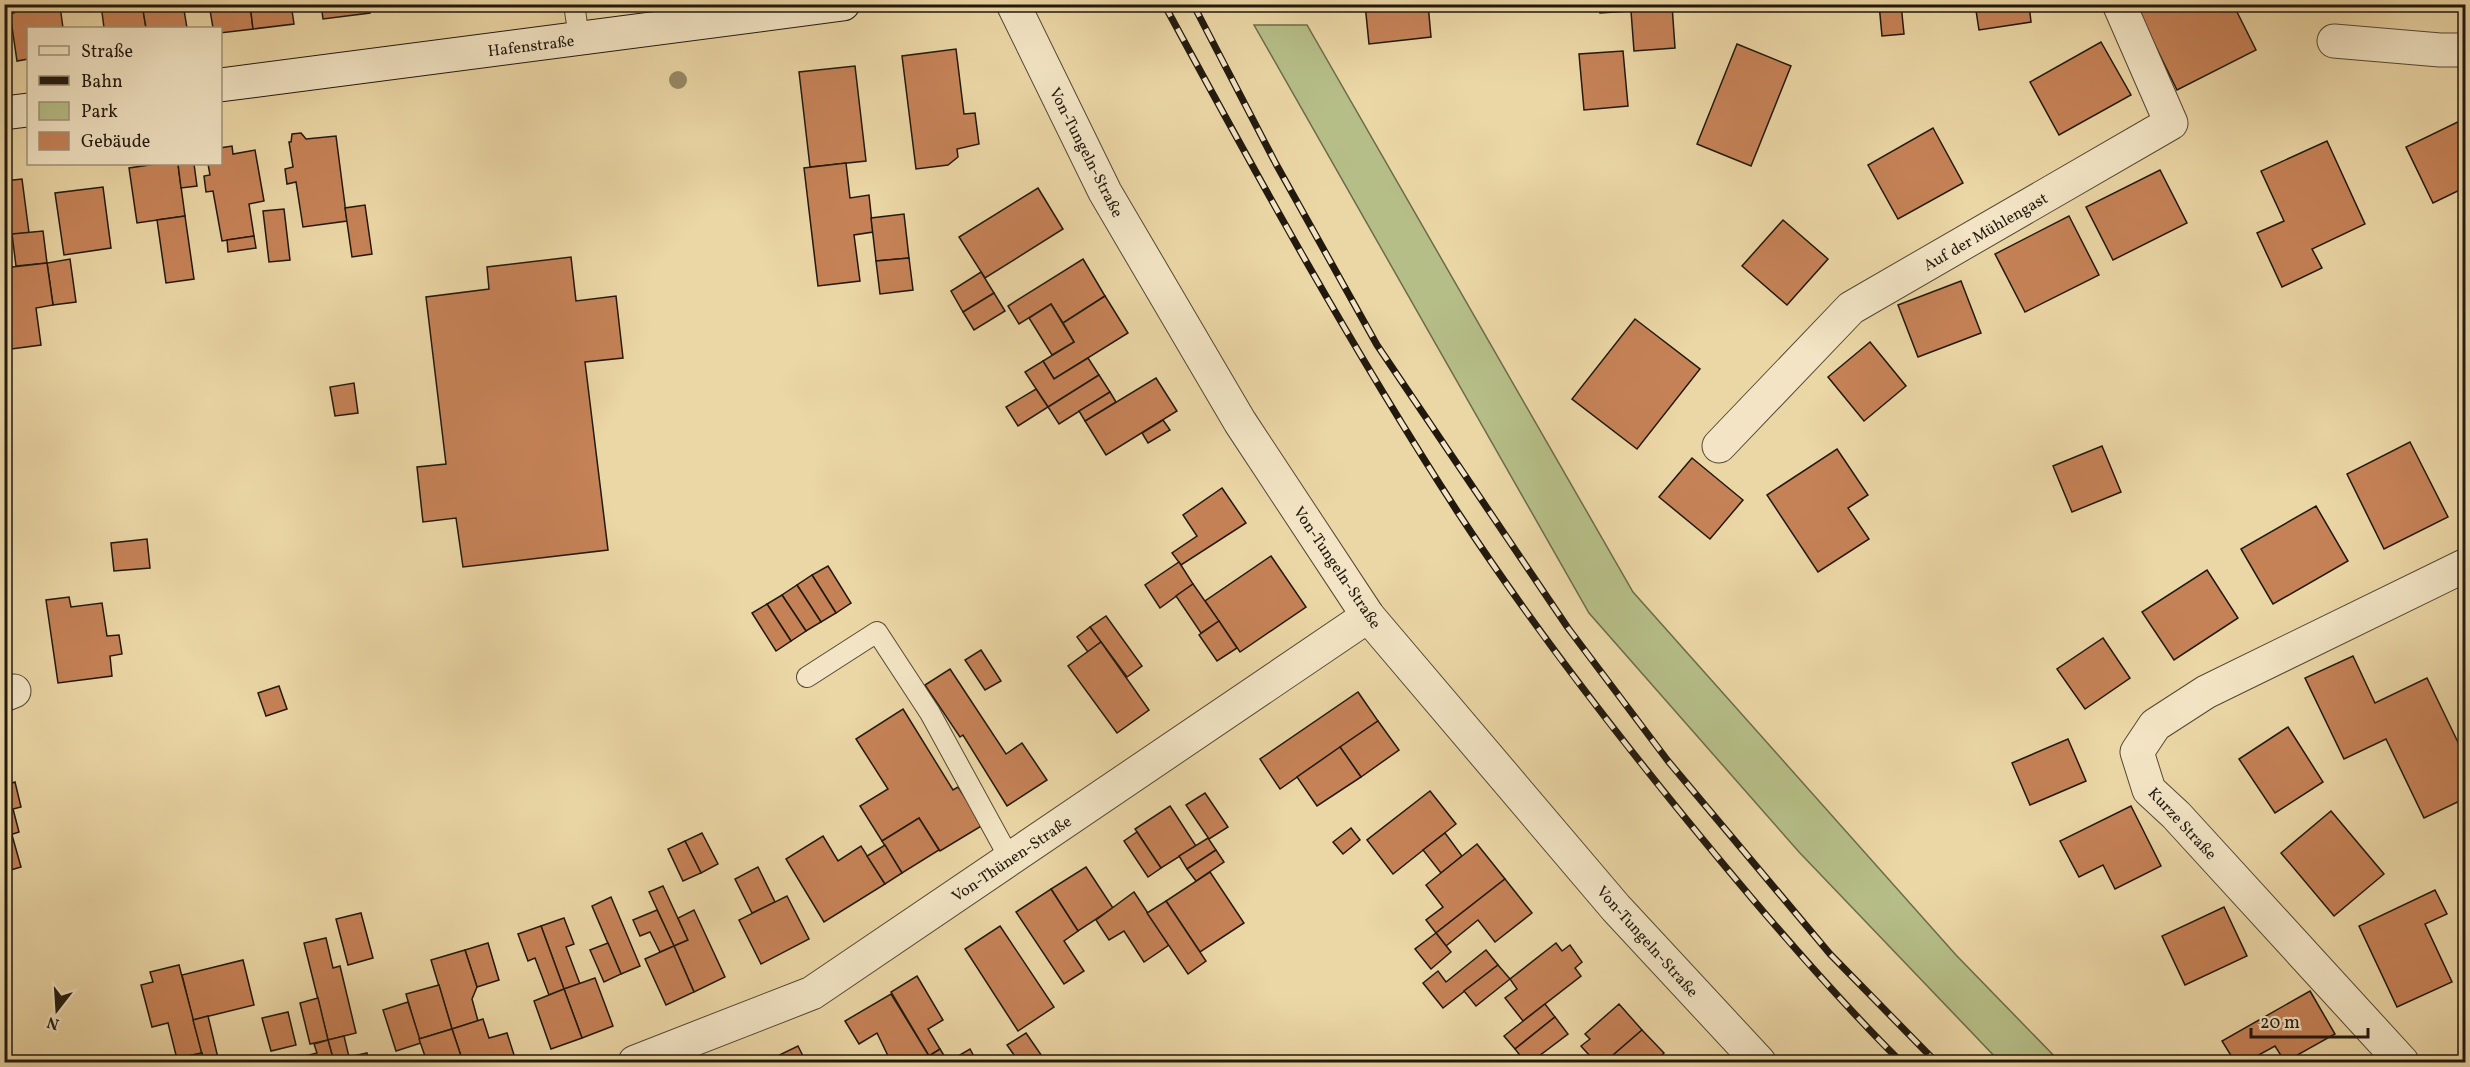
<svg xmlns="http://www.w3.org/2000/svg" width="2470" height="1067" font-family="Vollkorn,serif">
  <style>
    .green { fill: #b6be87; stroke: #6c6c4a; stroke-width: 1.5 }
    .building { fill: #c68257; stroke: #21190e; stroke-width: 1.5 }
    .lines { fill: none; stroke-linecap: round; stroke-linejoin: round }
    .lane-casing { stroke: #544834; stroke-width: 22 }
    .street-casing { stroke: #544834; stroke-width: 35 }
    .secondary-casing { stroke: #21190e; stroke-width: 35 }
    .lane { stroke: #f2e4c4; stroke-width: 20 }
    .street { stroke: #f2e4c4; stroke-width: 33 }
    .secondary { stroke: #f2e4c4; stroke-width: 33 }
    .rail-casing { stroke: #21190e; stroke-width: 7 }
    .rail { stroke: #f2e4c4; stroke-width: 4.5; stroke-dasharray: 14; stroke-linecap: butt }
    .tree { fill: #958a66 }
    .labels { text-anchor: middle; stroke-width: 5; stroke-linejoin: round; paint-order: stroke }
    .street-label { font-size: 16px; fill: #21190e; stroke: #f2e4c4 }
  </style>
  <rect width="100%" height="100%" fill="#ebd6a5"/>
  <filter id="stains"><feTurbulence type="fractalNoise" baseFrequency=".00333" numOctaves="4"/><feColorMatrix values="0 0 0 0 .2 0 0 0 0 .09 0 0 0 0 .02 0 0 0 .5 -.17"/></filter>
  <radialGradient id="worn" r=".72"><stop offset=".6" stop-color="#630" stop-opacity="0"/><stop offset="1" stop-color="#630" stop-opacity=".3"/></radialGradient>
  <polygon class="green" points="1254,25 1307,25 1633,592 1956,955 2060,1062 2000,1062 1799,852 1589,613"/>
  <g class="building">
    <polygon points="13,4 38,4 39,9 60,6 63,28 28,28 28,59 17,61 10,13 14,13"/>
    <polygon points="101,4 142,4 146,28 104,28"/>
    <polygon points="142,4 183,4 187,28 146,28"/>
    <polygon points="209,4 250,4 253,29 220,33 220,28 213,28"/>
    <polygon points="250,4 291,4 294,24 253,29"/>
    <polygon points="321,4 369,4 370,13 323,19"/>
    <polygon points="1365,4 1428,4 1431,37 1369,44"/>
    <polygon points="1441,4 1478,4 1442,10"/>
    <polygon points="1599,4 1676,4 1672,5 1675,48 1634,51 1631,11 1600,13"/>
    <polygon points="1879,4 1901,4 1904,34 1882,36"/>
    <polygon points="1975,4 2029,4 2031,22 1979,30"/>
    <polygon points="2135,4 2233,4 2256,50 2177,90"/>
    <polygon points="2101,42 2131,95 2059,135 2030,82"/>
    <polygon points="1737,44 1791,66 1751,166 1697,144"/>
    <polygon points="956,49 964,114 975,113 979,144 957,149 958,157 948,165 916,169 902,56"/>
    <polygon points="1623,51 1628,106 1584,110 1579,54"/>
    <polygon points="855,66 866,161 810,167 799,72"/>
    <polygon points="2466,118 2466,187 2433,203 2406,147"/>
    <polygon points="1933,128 1963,183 1898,219 1868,165"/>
    <polygon points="301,133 306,139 336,136 347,221 303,227 296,182 287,184 285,169 293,167 289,142 291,142 292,134"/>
    <polygon points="2327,141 2365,224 2312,249 2322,268 2282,287 2257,233 2284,221 2261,171"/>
    <polygon points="232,146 233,154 255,150 264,201 249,204 254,236 222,241 213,191 206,192 204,176 210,175 208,164 220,164 220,148"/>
    <polygon points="846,163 850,198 869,195 873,232 854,235 860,281 818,286 804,168"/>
    <polygon points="156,164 178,164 185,216 137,223 129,168"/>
    <polygon points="178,164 194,164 197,186 181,188"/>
    <polygon points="2160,170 2187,223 2113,260 2086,207"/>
    <polygon points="22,179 29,233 4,235 4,181"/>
    <polygon points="103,187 111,248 64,255 55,193"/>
    <polygon points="1038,188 1063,229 985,278 959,237"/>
    <polygon points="365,205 372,254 352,257 345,208"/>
    <polygon points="284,209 290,260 269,262 263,211"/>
    <polygon points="904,214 909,258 876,261 871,218"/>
    <polygon points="185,216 194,279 166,283 157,220"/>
    <polygon points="2069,216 2099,275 2025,312 1995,254"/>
    <polygon points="1783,220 1828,259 1787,305 1742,266"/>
    <polygon points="43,231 47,263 16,266 12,234"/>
    <polygon points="254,236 256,248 228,252 227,240"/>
    <polygon points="571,257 576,301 616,296 623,358 585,362 608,550 463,567 456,518 423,522 417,467 446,464 426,297 489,289 487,267"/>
    <polygon points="909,258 913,290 880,294 876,261"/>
    <polygon points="70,259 76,302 53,305 47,263"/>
    <polygon points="1083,259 1105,296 1063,323 1051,304 1019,324 1008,306"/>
    <polygon points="47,263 53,305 36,308 41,345 4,350 4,268"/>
    <polygon points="981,272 994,293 963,312 951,291"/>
    <polygon points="1961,281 1981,333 1918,357 1898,305"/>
    <polygon points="994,293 1005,311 974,330 963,312"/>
    <polygon points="1105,296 1128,333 1054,379 1043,361 1074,342 1063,323"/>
    <polygon points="1051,304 1074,342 1052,355 1029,318"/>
    <polygon points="1635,319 1700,369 1637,449 1572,399"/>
    <polygon points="1870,342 1906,386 1864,421 1828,377"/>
    <polygon points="1088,358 1099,375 1048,407 1025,372 1043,361 1054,379"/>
    <polygon points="1099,375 1110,392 1059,424 1048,407"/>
    <polygon points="1156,378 1177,411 1106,455 1085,421"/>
    <polygon points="354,383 358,413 335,416 330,387"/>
    <polygon points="1036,389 1048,407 1018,426 1006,407"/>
    <polygon points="1110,392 1116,402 1085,421 1079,411"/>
    <polygon points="1163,420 1170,430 1148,443 1142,433"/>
    <polygon points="2410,442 2448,517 2384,549 2347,474"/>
    <polygon points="2102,446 2121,492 2072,512 2053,466"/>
    <polygon points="1837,449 1868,495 1848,508 1869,539 1818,572 1767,495"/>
    <polygon points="1692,458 1743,500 1710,539 1659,497"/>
    <polygon points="1222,488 1246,523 1181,565 1172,553 1197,536 1183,515"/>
    <polygon points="2316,506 2348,561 2273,604 2241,549"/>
    <polygon points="147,539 150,568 114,571 111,543"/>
    <polygon points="1271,556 1306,607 1240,652 1205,601"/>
    <polygon points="1179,562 1193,584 1160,608 1145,585"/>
    <polygon points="828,566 851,603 836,613 812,575"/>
    <polygon points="2207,570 2238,618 2174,660 2142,612"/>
    <polygon points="812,575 836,613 821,622 797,585"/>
    <polygon points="1193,584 1219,621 1201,633 1176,596"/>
    <polygon points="797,585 821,622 806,631 782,595"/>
    <polygon points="782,595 806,631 791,641 767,604"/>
    <polygon points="69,597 71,607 102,603 107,636 119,635 122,654 110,656 112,676 58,683 46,600"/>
    <polygon points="767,604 791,641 776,651 752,613"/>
    <polygon points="1106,616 1142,666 1127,677 1090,627"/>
    <polygon points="1219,621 1237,648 1217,661 1199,635"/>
    <polygon points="1090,627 1101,642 1088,652 1077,637"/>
    <polygon points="2103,638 2130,678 2085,709 2057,669"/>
    <polygon points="1101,642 1149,710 1117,733 1068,666"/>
    <polygon points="981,650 1001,681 985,690 965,660"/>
    <polygon points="2353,656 2375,703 2427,678 2466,759 2466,798 2424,818 2386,739 2344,759 2305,678"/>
    <polygon points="950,669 1006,754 1022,743 1047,780 1007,806 963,735 960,737 925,685"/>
    <polygon points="279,686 287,709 266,716 258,693"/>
    <polygon points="1358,692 1378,721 1280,789 1260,759"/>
    <polygon points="903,709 953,790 958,787 983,825 940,851 919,818 882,841 860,806 888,789 856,739"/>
    <polygon points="1378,721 1399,750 1361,777 1340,747"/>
    <polygon points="2288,727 2323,782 2275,813 2239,759"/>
    <polygon points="2068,739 2086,781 2030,805 2012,763"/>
    <polygon points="1340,747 1361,777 1317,806 1297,777"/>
    <polygon points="4,781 6,785 15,782 21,807 13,809 19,832 4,837"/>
    <polygon points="1430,791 1456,824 1393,874 1367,840"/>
    <polygon points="1205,793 1228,827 1209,839 1186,805"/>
    <polygon points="1170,806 1196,846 1161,868 1135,829"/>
    <polygon points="2131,806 2161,866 2115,889 2103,865 2079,877 2060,841"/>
    <polygon points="2331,811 2384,874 2334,916 2281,853"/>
    <polygon points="919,818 939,850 902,873 882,841"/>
    <polygon points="1351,828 1360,840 1343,854 1333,842"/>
    <polygon points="1137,832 1161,868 1148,877 1124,841"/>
    <polygon points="702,833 718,864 701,873 685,841"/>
    <polygon points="1445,833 1462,856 1441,873 1423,850"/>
    <polygon points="12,835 21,867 4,872 4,837"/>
    <polygon points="823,836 838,861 861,846 885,884 824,922 786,859"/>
    <polygon points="1208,838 1216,850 1187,869 1179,856"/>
    <polygon points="685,841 701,873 683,881 668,849"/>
    <polygon points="1477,844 1505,879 1436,933 1426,920 1443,907 1426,885"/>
    <polygon points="885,845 902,873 885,884 867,856"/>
    <polygon points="1216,850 1224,862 1196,881 1187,869"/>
    <polygon points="758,867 775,902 752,913 735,879"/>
    <polygon points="1086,867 1113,908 1078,931 1051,889"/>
    <polygon points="1210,872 1244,923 1200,952 1166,901"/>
    <polygon points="1505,879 1532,913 1495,942 1478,920 1446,946 1436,933"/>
    <polygon points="663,886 688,940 674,946 649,892"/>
    <polygon points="1051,889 1078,931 1064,941 1084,971 1064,984 1016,912"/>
    <polygon points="2435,890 2447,914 2425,924 2452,982 2397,1007 2359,926"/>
    <polygon points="1134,892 1169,945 1144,962 1124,931 1109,940 1096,920"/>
    <polygon points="787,896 809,939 761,964 739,920"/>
    <polygon points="611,897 640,966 621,974 592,906"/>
    <polygon points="1166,901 1206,961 1188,974 1147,913"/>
    <polygon points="2224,907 2247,956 2185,985 2162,936"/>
    <polygon points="657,910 674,946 660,952 650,932 640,936 633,920"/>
    <polygon points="694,910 725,977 694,992 674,946 688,940 678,918"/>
    <polygon points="361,913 373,958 348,965 336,919"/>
    <polygon points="564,918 574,944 566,947 580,984 564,989 541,926"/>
    <polygon points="541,926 564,989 549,995 535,958 528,961 518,934"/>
    <polygon points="1000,926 1054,1007 1018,1031 965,949"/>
    <polygon points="1436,933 1451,952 1431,969 1415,949"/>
    <polygon points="326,938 333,968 340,966 356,1033 328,1040 304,943"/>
    <polygon points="488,943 499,980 477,987 465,950"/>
    <polygon points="608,943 621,974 604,982 590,950"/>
    <polygon points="1556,943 1562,951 1570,945 1582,962 1575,968 1581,976 1523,1021 1505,998 1517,989 1510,979"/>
    <polygon points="674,946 694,992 666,1005 645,959"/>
    <polygon points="465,950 477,987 472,999 478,1021 452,1029 431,960"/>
    <polygon points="1486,950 1498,965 1443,1008 1423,983 1438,971 1446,982"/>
    <polygon points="243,960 254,1005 193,1020 182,975"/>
    <polygon points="179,965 202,1053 177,1059 168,1023 152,1027 141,985 153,982 150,972"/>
    <polygon points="1498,965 1510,979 1476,1006 1464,991"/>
    <polygon points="917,976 943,1020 928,1029 940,1049 929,1056 891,992"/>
    <polygon points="595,978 613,1026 582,1038 564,989"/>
    <polygon points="439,985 452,1029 419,1039 406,994"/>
    <polygon points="564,989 582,1038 551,1049 534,1001"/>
    <polygon points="2310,991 2335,1034 2285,1062 2275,1046 2246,1062 2235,1062 2222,1041"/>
    <polygon points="891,994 929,1056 917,1062 891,1062 877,1033 859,1044 845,1021"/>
    <polygon points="318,998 328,1040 310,1044 300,1003"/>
    <polygon points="408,1002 421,1043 396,1051 383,1010"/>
    <polygon points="1545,1004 1555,1017 1515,1049 1504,1036"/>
    <polygon points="1619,1004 1642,1030 1605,1062 1582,1062 1589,1055 1581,1046 1590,1039 1585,1034"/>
    <polygon points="288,1012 296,1045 271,1051 262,1018"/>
    <polygon points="208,1016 219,1062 204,1062 193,1020"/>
    <polygon points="1555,1017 1568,1034 1531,1062 1525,1062 1515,1049"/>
    <polygon points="483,1019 489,1038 507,1033 516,1061 463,1062 452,1029"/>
    <polygon points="452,1029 463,1062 427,1062 419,1039"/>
    <polygon points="1642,1030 1664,1053 1655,1062 1605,1062"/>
    <polygon points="1026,1033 1046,1062 1019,1062 1007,1045"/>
    <polygon points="344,1036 349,1057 367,1053 369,1062 334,1062 328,1040"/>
    <polygon points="328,1040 334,1062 302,1062 301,1057 317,1053 314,1044"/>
    <polygon points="798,1046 806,1062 770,1062 769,1060"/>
    <polygon points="940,1049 948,1062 970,1049 977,1062 933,1062 929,1056"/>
    <polygon points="202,1053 204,1062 189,1062 187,1056"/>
  </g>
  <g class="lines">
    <g class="lane-casing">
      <g id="lane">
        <polyline points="574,4 579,38"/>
        <polyline points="807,677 877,632 930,713 1010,859"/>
      </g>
    </g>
    <g class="street-casing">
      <g id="street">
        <polyline points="1013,4 1105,192 1240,422 1368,616 1616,908 1759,1062"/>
        <polyline points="2334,41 2440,50 2466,50"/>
        <polyline points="1719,446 1851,308 2171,123 2119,4"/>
        <polyline points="4,695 14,691"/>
        <polyline points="635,1062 812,993 1368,616"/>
        <polyline points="2402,1062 2176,815 2149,790 2137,752 2155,725 2206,692 2466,565"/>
      </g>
    </g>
    <g class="secondary-casing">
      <g id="secondary">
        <polyline points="220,85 843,4"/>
        <polyline points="4,113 28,110"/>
      </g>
    </g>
    <use href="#lane" class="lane"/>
    <use href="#street" class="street"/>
    <use href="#secondary" class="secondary"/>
    <g class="rail-casing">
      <g id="rail">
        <path d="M1164 4C1257 176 1351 347 1457 511 1537 633 1626 747 1719 859 1777 929 1837 998 1901 1062"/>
        <polyline points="1193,4 1276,164 1377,345 1568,628 1668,761 1830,954 1936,1062"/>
      </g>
    </g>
    <use href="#rail" class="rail"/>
  </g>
  <circle class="tree" cx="678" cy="80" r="9"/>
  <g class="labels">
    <g class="street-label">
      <text transform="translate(531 45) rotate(-7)" y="6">Hafenstraße</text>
      <text transform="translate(1087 152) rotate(63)" y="6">Von-Tungeln-Straße</text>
      <text transform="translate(1985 231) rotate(-30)" y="6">Auf der Mühlengast</text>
      <text transform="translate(1338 567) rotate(56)" y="6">Von-Tungeln-Straße</text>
      <text transform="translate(2183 823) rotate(47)" y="6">Kurze Straße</text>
      <text transform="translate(1011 858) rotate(-34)" y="6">Von-Thünen-Straße</text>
      <text transform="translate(1648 941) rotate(48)" y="6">Von-Tungeln-Straße</text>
    </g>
  </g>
  <rect width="2470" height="1067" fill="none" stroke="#ebd6a5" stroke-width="24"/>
  <rect x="6" y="6" width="2458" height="1055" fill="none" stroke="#21190e" stroke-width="3"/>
  <rect x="12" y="12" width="2446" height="1043" fill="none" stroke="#21190e" stroke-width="1.5"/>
  <rect x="27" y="27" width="195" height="138" fill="#f2e4c4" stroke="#9e937b" stroke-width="1.5"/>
  <rect x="39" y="46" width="30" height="9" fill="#f2e4c4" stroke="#9e937b" stroke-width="1.5"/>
  <text x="81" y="57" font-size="18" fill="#21190e">Straße</text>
  <rect x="39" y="76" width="30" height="9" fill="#21190e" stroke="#9e937b" stroke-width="1.5"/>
  <text x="81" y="87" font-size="18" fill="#21190e">Bahn</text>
  <rect x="39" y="102" width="30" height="18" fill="#b6be87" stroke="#9e937b" stroke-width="1.5"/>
  <text x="81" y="117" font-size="18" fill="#21190e">Park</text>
  <rect x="39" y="132" width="30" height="18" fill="#c68257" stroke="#9e937b" stroke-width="1.5"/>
  <text x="81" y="147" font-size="18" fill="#21190e">Gebäude</text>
  <g transform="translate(57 1010) rotate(197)" stroke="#f2e4c4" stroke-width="4.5" paint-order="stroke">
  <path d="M0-4.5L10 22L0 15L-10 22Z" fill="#21190e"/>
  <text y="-9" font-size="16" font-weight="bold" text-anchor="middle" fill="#21190e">N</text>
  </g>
  <path d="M2251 1028v9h117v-9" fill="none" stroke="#21190e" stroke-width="3"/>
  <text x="2260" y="1028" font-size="18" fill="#21190e" stroke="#f2e4c4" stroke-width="4.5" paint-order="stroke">20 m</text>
  <rect width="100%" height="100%" filter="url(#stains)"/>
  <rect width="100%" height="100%" fill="url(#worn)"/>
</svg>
